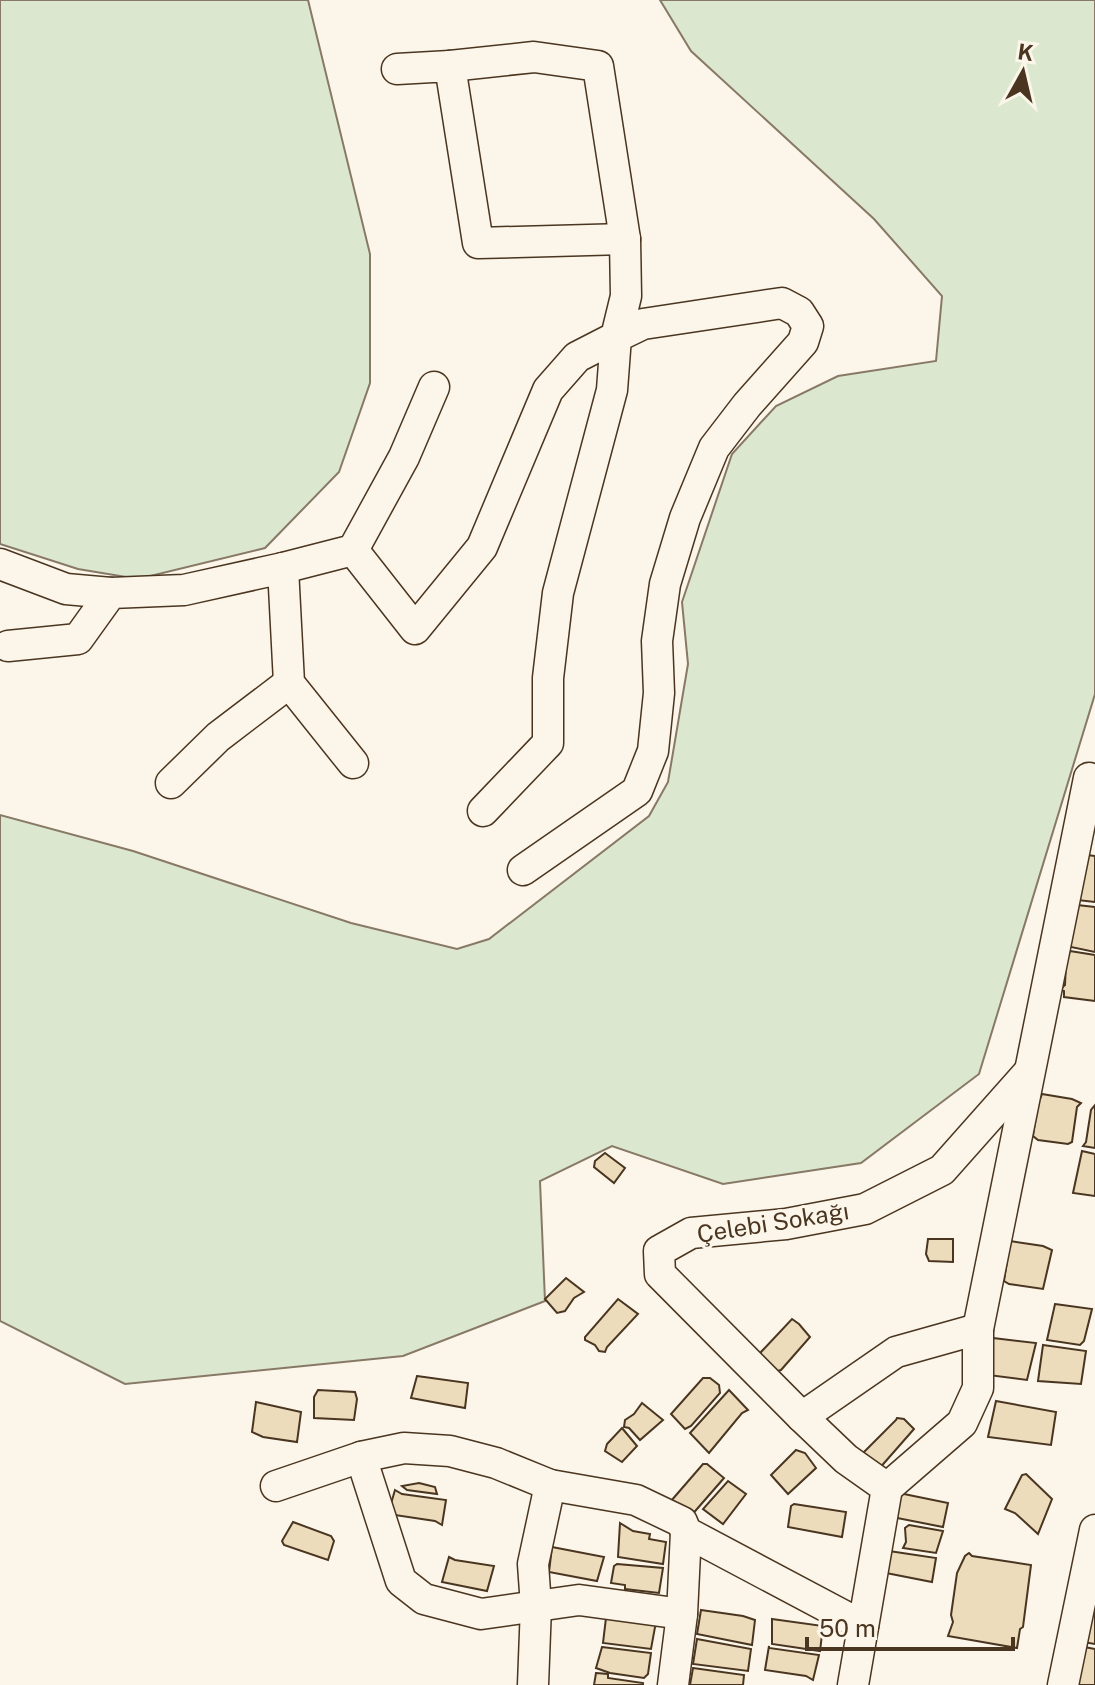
<svg xmlns="http://www.w3.org/2000/svg" width="1095" height="1685" font-family="'Public Sans',sans-serif">
  <style>
    .green { fill: #dce7d0; stroke: #887966; stroke-width: 2 }
    .building { fill: #ecdcbc; stroke: #4a3520; stroke-width: 2 }
    .lines { fill: none; stroke-linecap: round; stroke-linejoin: round }
    .minor-casing { stroke: #4a3520; stroke-width: 33 }
    .minor { stroke: #fbf6e9; stroke-width: 30 }
    .labels { text-anchor: middle; stroke-width: 6; stroke-linejoin: round; paint-order: stroke }
    .street-label { font-size: 24px; fill: #4a3520; stroke: #fbf6e9 }
  </style>
  <rect width="100%" height="100%" fill="#fbf6e9"/>
  <g class="green">
    <polygon points="0,0 308,0 370,254 370,383 339,472 265,548 138,579 78,569 0,544"/>
    <polygon points="660,0 1095,0 1095,694 979,1074 861,1163 723,1184 612,1146 540,1181 545,1301 403,1356 125,1384 0,1321 0,815 133,851 351,923 457,949 489,939 649,816 668,782 688,664 682,602 732,454 776,406 838,376 936,361 942,296 874,219 691,51"/>
  </g>
  <g class="building">
    <polygon points="1087,855 1095,856 1095,902 1077,900"/>
    <polygon points="1077,905 1095,907 1095,952 1071,947 1070,931"/>
    <polygon points="1070,951 1095,955 1095,1001 1064,997 1064,991 1059,990 1065,985 1066,962"/>
    <polygon points="1042,1094 1072,1099 1081,1103 1077,1107 1072,1142 1068,1144 1038,1140 1033,1136 1037,1106"/>
    <polygon points="1095,1105 1095,1148 1083,1146 1086,1142 1091,1110"/>
    <polygon points="1082,1151 1095,1154 1095,1196 1073,1193"/>
    <polygon points="605,1153 625,1168 614,1183 594,1167 595,1161"/>
    <polygon points="928,1239 953,1239 953,1262 929,1261 926,1254"/>
    <polygon points="1010,1241 1043,1246 1052,1250 1043,1289 1009,1284 1004,1281"/>
    <polygon points="566,1278 584,1292 574,1298 565,1311 557,1313 545,1299"/>
    <polygon points="618,1299 638,1314 607,1347 605,1352 599,1351 595,1345 585,1340 585,1337"/>
    <polygon points="1055,1304 1092,1309 1084,1341 1080,1345 1047,1340"/>
    <polygon points="792,1319 799,1324 810,1337 781,1370 774,1372 761,1358 761,1352"/>
    <polygon points="993,1338 1036,1343 1027,1380 988,1375"/>
    <polygon points="1043,1345 1086,1351 1081,1384 1038,1381"/>
    <polygon points="417,1376 468,1383 465,1408 411,1398"/>
    <polygon points="703,1378 710,1378 719,1385 720,1393 691,1426 685,1429 671,1414"/>
    <polygon points="318,1390 355,1392 357,1399 354,1420 314,1418 314,1397"/>
    <polygon points="729,1390 748,1410 742,1413 709,1453 690,1433"/>
    <polygon points="996,1401 1056,1412 1051,1445 988,1437"/>
    <polygon points="256,1402 301,1412 297,1442 263,1437 252,1432"/>
    <polygon points="642,1403 663,1420 640,1440 629,1428 624,1427 625,1420 634,1414"/>
    <polygon points="897,1418 904,1419 914,1429 878,1470 861,1455 896,1420"/>
    <polygon points="622,1428 637,1446 622,1462 605,1451 607,1444"/>
    <polygon points="796,1450 805,1453 816,1468 788,1494 771,1475"/>
    <polygon points="703,1464 707,1464 724,1478 690,1517 671,1501"/>
    <polygon points="1026,1474 1052,1499 1038,1534 1015,1513 1005,1509 1022,1475"/>
    <polygon points="728,1481 746,1494 723,1524 703,1509"/>
    <polygon points="419,1483 435,1487 437,1494 407,1490 402,1486"/>
    <polygon points="395,1490 402,1494 446,1500 442,1525 435,1521 388,1514"/>
    <polygon points="899,1493 948,1503 943,1527 892,1517"/>
    <polygon points="794,1504 846,1512 842,1537 788,1527 791,1506"/>
    <polygon points="293,1522 331,1536 334,1541 328,1560 284,1545 282,1541"/>
    <polygon points="620,1523 633,1531 650,1534 649,1539 666,1542 663,1564 618,1557"/>
    <polygon points="909,1525 943,1531 936,1553 903,1548 906,1542 905,1528"/>
    <polygon points="552,1547 604,1557 597,1581 549,1572"/>
    <polygon points="889,1551 936,1558 932,1582 881,1572"/>
    <polygon points="969,1553 972,1556 1031,1565 1023,1627 1020,1629 1017,1648 948,1636 953,1622 951,1615 957,1573 965,1556"/>
    <polygon points="449,1557 455,1560 494,1566 487,1591 442,1582"/>
    <polygon points="617,1564 663,1568 659,1593 625,1589 625,1585 611,1583 614,1566"/>
    <polygon points="701,1610 743,1616 755,1620 752,1645 697,1634"/>
    <polygon points="1087,1611 1095,1612 1095,1644 1083,1642"/>
    <polygon points="606,1618 658,1625 655,1627 651,1649 603,1643"/>
    <polygon points="772,1619 823,1626 820,1651 772,1644"/>
    <polygon points="697,1639 751,1649 748,1671 693,1664"/>
    <polygon points="769,1646 769,1648 819,1655 813,1680 806,1676 765,1670"/>
    <polygon points="1079,1646 1095,1649 1095,1685 1074,1685"/>
    <polygon points="602,1647 651,1653 648,1674 644,1678 610,1673 596,1668"/>
    <polygon points="693,1668 744,1675 743,1685 690,1685"/>
    <polygon points="596,1673 608,1674 608,1678 643,1683 643,1685 594,1685"/>
  </g>
  <g class="lines">
    <g class="minor-casing">
      <g id="minor">
        <polyline points="397,69 450,66 478,243 625,239"/>
        <polyline points="353,550 415,629 482,547 548,390 577,357 616,337 626,296 625,239 598,66 534,57 450,66"/>
        <polyline points="0,564 66,589 111,593"/>
        <polyline points="283,568 353,550 404,457 434,387"/>
        <polyline points="8,646 78,639 111,593 184,590 283,568 289,683 353,763"/>
        <polyline points="171,783 218,737 289,683"/>
        <polyline points="483,811 548,743 548,678 558,593 612,390 616,337 643,324 782,303 799,312 808,326 803,342 747,405 714,448 685,518 665,584 657,641 659,693 653,751 637,791 523,870"/>
        <polyline points="802,1417 896,1352 978,1329"/>
        <polyline points="361,1457 401,1581 424,1599 481,1614 579,1600 682,1614"/>
        <polyline points="276,1486 361,1457 404,1448 450,1451 496,1463 550,1485 636,1500 682,1522 686,1532 863,1626"/>
        <polyline points="887,1488 962,1423 978,1388 978,1329 1089,778"/>
        <polyline points="533,1685 536,1606 533,1564 550,1485"/>
        <polyline points="673,1685 682,1614 686,1532"/>
        <polyline points="853,1685 887,1488 846,1459 802,1417 660,1274 659,1251 691,1233 786,1224 865,1209 942,1170 1029,1072"/>
        <polyline points="1063,1685 1095,1530"/>
      </g>
    </g>
    <use href="#minor" class="minor"/>
  </g>
  <g class="labels">
    <g class="street-label">
      <text transform="translate(773 1223) rotate(-9)" y="8">Çelebi Sokağı</text>
    </g>
  </g>
  <g transform="translate(1023 72) rotate(8)" stroke="#fbf6e9" stroke-width="6" paint-order="stroke">
  <path d="M0-6L14 30L0 20L-14 30Z" fill="#4a3520"/>
  <text y="-12" font-size="22" font-weight="bold" text-anchor="middle" fill="#4a3520">K</text>
  </g>
  <path d="M807 1637v12h206v-12" fill="none" stroke="#4a3520" stroke-width="4"/>
  <text x="819" y="1637" font-size="24" fill="#4a3520" stroke="#fbf6e9" stroke-width="6" paint-order="stroke">50 m</text>
</svg>
